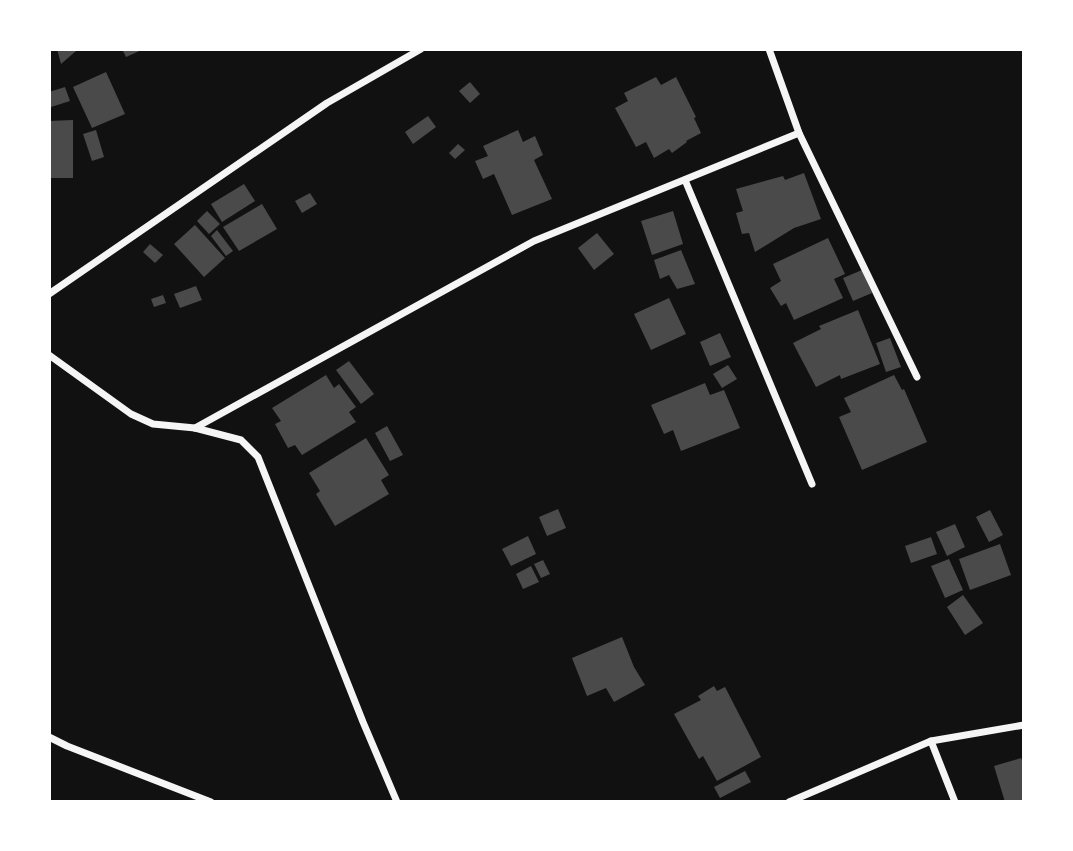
<svg xmlns="http://www.w3.org/2000/svg" width="1073" height="851" font-family="'Zilla Slab',serif">
  <style>
    .building { fill: #4a4a4a }
    .lines { fill: none; stroke-linecap: round; stroke-linejoin: round }
    .minor { stroke: #f5f5f5; stroke-width: 7 }
  </style>
  <rect width="100%" height="100%" fill="#111"/>
  <g class="building">
    <polygon points="57,49 76,49 76,51 61,64"/>
    <polygon points="122,49 144,49 126,57"/>
    <polygon points="106,72 125,114 92,128 73,87"/>
    <polygon points="656,77 661,85 676,77 696,117 694,118 701,133 686,141 687,142 672,153 669,149 654,158 646,142 636,147 615,108 628,101 624,93"/>
    <polygon points="470,82 480,94 470,103 459,91"/>
    <polygon points="65,87 70,101 51,107 49,92"/>
    <polygon points="428,116 436,127 413,144 405,132"/>
    <polygon points="73,120 73,178 49,178 49,121"/>
    <polygon points="96,130 104,157 92,161 83,134"/>
    <polygon points="518,130 523,142 535,136 543,155 534,160 552,199 512,215 494,174 483,179 475,161 488,156 483,146"/>
    <polygon points="458,144 465,150 455,159 449,153"/>
    <polygon points="804,173 821,219 794,228 755,252 749,233 742,234 736,213 743,211 736,189 783,176 785,180"/>
    <polygon points="244,184 255,201 222,222 211,204"/>
    <polygon points="310,193 317,204 302,213 295,201"/>
    <polygon points="262,204 277,229 239,251 223,227"/>
    <polygon points="207,211 220,224 209,234 197,221"/>
    <polygon points="673,211 683,244 652,255 641,221"/>
    <polygon points="195,225 225,258 204,277 174,244"/>
    <polygon points="217,230 233,251 226,256 211,236"/>
    <polygon points="597,233 614,254 594,270 578,248"/>
    <polygon points="828,238 845,274 834,279 843,298 794,320 786,303 781,306 770,288 781,281 773,264"/>
    <polygon points="150,244 163,255 155,263 143,252"/>
    <polygon points="681,250 695,284 677,289 669,275 660,279 654,260"/>
    <polygon points="862,270 872,293 853,301 843,278"/>
    <polygon points="196,286 202,300 180,308 174,294"/>
    <polygon points="163,295 166,303 154,307 151,299"/>
    <polygon points="669,298 686,334 651,350 634,314"/>
    <polygon points="858,310 880,364 841,379 840,375 816,387 793,343 821,329 819,326"/>
    <polygon points="720,333 731,357 710,366 700,342"/>
    <polygon points="890,338 901,367 886,372 876,343"/>
    <polygon points="349,361 374,394 361,404 336,370"/>
    <polygon points="728,365 737,379 722,388 713,374"/>
    <polygon points="326,375 334,388 339,384 356,407 349,412 356,422 302,455 295,445 288,448 275,424 281,421 272,408"/>
    <polygon points="894,375 902,390 904,389 927,442 862,470 839,417 851,412 844,398"/>
    <polygon points="705,383 710,395 724,390 740,428 681,451 673,430 664,434 651,405"/>
    <polygon points="387,426 403,455 390,461 375,433"/>
    <polygon points="366,438 389,475 381,480 389,494 335,526 316,494 320,491 309,473"/>
    <polygon points="558,509 566,528 547,536 539,517"/>
    <polygon points="990,510 1003,535 989,542 976,517"/>
    <polygon points="955,524 965,547 947,556 936,532"/>
    <polygon points="528,536 536,554 511,566 502,549"/>
    <polygon points="931,537 937,554 911,563 905,546"/>
    <polygon points="1000,544 1011,575 970,590 959,559"/>
    <polygon points="949,559 963,590 945,598 931,566"/>
    <polygon points="543,560 550,574 541,578 534,564"/>
    <polygon points="531,566 539,582 523,589 516,574"/>
    <polygon points="963,595 983,623 965,635 947,607"/>
    <polygon points="622,637 634,667 645,685 614,702 606,688 587,696 572,658"/>
    <polygon points="714,686 717,691 725,687 761,757 717,781 703,756 699,759 674,714 701,700 698,696"/>
    <polygon points="1021,758 1024,766 1024,802 1005,802 994,766"/>
    <polygon points="745,771 751,782 720,798 714,787"/>
  </g>
  <g class="lines">
    <g class="minor">
      <polyline points="769,49 799,133 917,377"/>
      <polyline points="685,180 812,484"/>
      <polyline points="49,294 327,103 421,49"/>
      <polyline points="49,355 131,414 153,424 195,428 241,440 258,457 363,722 397,802"/>
      <polyline points="195,428 534,241 799,133"/>
      <polyline points="49,737 67,746 211,802"/>
      <polyline points="931,741 955,802"/>
      <polyline points="789,802 931,741 1024,725"/>
    </g>
  </g>
  <rect width="1073" height="851" fill="none" stroke="#ffffff" stroke-width="102"/>
</svg>
